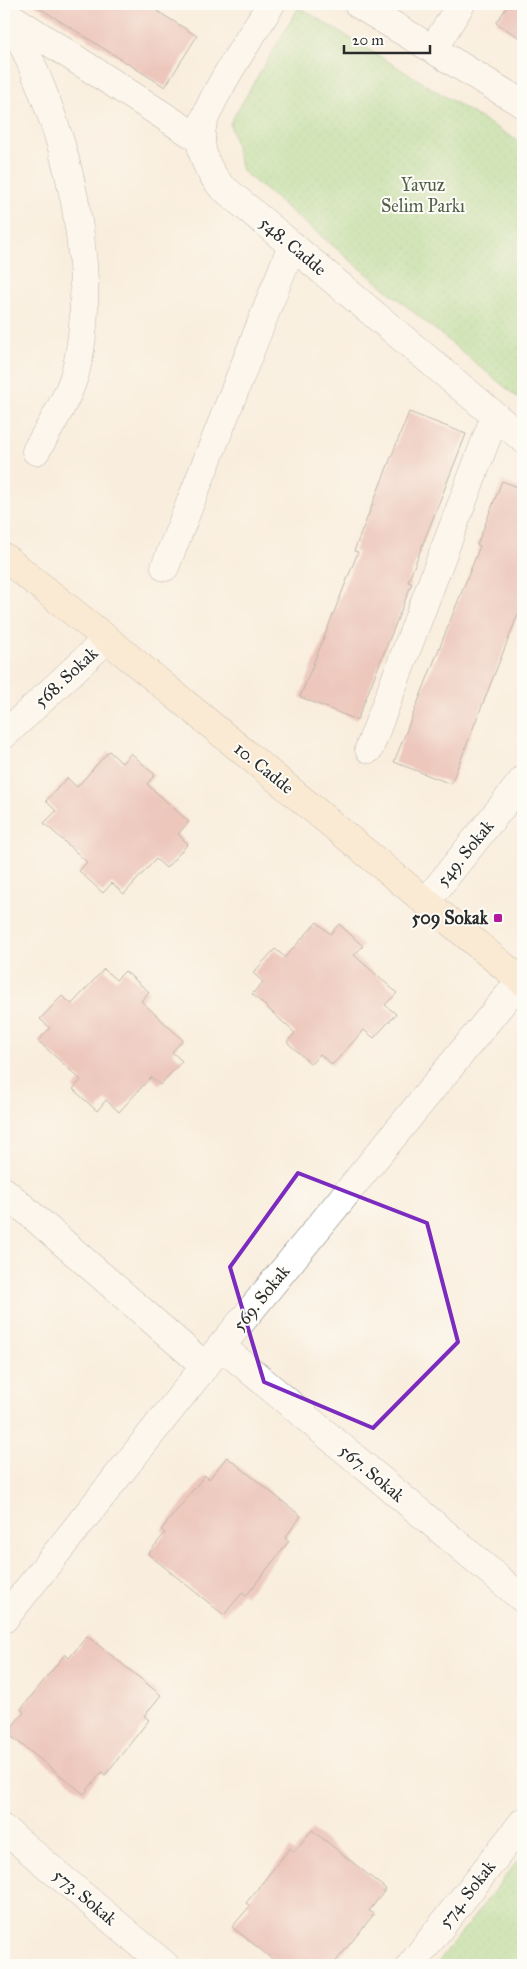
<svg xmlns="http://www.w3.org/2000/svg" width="527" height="1969" font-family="'IM FELL Great Primer',serif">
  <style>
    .park { fill: url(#park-dots); stroke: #66825a }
    .building { fill: #dd9693 }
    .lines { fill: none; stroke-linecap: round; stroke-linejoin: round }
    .minor-casing { stroke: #736f6a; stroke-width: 29 }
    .tertiary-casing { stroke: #736f6a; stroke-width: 29 }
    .secondary-casing { stroke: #736f6a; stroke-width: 29 }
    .minor { stroke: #fff; stroke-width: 28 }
    .tertiary { stroke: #fff; stroke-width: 28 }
    .secondary { stroke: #fde5c5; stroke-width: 28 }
    .marked { fill: none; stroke: #7b2cbf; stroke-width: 4; stroke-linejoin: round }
    .poi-dot { fill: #b5179e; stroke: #fdfcf7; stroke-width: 2 }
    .labels { text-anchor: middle; stroke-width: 4; stroke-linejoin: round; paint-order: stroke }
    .park-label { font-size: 18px; fill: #4f5f48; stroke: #fdfcf7 }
    .street-label { font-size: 18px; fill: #2b2b2b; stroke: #fdfcf7 }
    .poi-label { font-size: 18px; font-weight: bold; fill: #2b2b2b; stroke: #fdfcf7; text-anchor: end }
  </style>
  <defs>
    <pattern id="park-dots" width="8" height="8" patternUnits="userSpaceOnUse" patternTransform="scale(1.25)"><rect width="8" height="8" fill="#a2d98a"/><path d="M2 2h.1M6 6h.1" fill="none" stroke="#8cba77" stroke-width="1.8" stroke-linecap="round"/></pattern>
  </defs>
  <rect width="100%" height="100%" fill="#fdfcf7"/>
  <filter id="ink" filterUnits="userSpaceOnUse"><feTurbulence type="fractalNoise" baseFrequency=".02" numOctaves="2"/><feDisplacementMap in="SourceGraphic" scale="10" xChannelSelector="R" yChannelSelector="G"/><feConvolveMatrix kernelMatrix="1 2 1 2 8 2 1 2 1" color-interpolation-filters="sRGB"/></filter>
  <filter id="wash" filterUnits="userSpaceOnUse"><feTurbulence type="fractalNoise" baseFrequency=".0096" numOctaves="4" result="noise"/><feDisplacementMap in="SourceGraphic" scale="20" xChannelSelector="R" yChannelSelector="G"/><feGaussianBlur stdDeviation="1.12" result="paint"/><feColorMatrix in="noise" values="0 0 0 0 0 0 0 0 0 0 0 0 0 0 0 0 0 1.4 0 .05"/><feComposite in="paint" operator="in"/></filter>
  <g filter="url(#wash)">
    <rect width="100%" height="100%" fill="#f9eede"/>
    <g class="park">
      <polygon points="299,7 523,144 523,402 242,171 230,123"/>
      <polygon points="523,1854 523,1965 436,1965"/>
    </g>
    <g id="blocks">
      <g class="building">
        <polygon points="33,4 146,4 197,36 165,87"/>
        <polygon points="509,4 523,4 523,40 496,23"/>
        <polygon points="409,412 466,434 408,582 412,583 357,720 300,697 358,552 354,551"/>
        <polygon points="502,481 523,489 523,602 451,784 394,762 480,546 477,545"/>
        <polygon points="109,751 122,763 131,753 155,775 147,784 189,822 178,834 188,844 166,868 156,859 124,894 112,883 103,893 79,871 87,862 44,823 56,811 46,801 67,778 77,787"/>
        <polygon points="317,922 330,934 339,924 363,946 354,955 397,993 385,1005 396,1014 374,1038 364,1030 332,1065 320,1054 311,1064 287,1042 295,1033 252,994 263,982 253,973 275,949 285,957"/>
        <polygon points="104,969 116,980 125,971 149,992 141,1001 183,1040 172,1052 182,1061 160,1085 151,1077 119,1112 106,1100 97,1111 73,1089 81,1080 38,1041 50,1028 40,1019 62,996 72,1004"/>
        <polygon points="227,1457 301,1516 285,1538 289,1541 246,1596 242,1593 224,1615 148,1554 165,1533 161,1530 205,1475 209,1479"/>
        <polygon points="87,1636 161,1695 144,1716 149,1720 105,1775 102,1772 84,1794 7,1733 24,1712 21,1709 65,1654 69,1658"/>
        <polygon points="312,1830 386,1889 369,1911 374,1914 333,1965 280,1965 232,1927 250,1906 246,1903 290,1848 294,1852"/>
      </g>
    </g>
  </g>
  <g filter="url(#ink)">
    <use href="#blocks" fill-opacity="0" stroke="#736f6a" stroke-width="1"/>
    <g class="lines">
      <g class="minor-casing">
        <g id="minor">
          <polyline points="9,16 201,140"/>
          <path d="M10 17C52 104 80 184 84 282 85 314 83 346 74 377 65 403 50 427 36 451"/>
          <polyline points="433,49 461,4"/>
          <polyline points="165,567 292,245"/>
          <polyline points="4,735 107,639"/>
          <polyline points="369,749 495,416"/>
          <polyline points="426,902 523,780"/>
          <polyline points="4,1191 205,1366"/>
          <polyline points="221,1346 523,1599"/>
          <polyline points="4,1619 205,1366 521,980"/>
          <polyline points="4,1829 165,1965"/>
          <polyline points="411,1965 523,1822"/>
        </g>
      </g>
      <g class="tertiary-casing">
        <g id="tertiary">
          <path d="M271 4C255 31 202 107 201 134 200 155 208 171 221 186L523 439"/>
          <polyline points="358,4 523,104"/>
        </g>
      </g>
      <g class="secondary-casing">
        <polyline id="secondary" points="4,557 107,639 523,982"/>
      </g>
      <use href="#minor" class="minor"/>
      <use href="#tertiary" class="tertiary"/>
      <use href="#secondary" class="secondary"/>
    </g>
  </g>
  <path d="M0 0H527V1969H0ZM298 1173 427 1223 458 1342 373 1428 264 1382 230 1267Z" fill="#f9eede" fill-opacity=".55" fill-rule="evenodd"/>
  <path class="marked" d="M298 1173 427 1223 458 1342 373 1428 264 1382 230 1267Z"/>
  <rect class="poi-dot" x="493" y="913" width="10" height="10" rx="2.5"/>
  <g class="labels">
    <g class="park-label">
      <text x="423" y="191">Yavuz<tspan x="423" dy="21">Selim Parkı</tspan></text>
    </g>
    <g class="street-label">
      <text transform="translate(293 246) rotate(40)" y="6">548. Cadde</text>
      <text transform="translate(66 677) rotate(-43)" y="6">568. Sokak</text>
      <text transform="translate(264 768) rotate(39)" y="6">10. Cadde</text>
      <text transform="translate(465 853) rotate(-51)" y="6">549. Sokak</text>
      <text transform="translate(261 1298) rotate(-51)" y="6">569. Sokak</text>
      <text transform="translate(372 1473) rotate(40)" y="6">567. Sokak</text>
      <text transform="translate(467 1894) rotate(-52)" y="6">574. Sokak</text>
      <text transform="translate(85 1897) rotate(40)" y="6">573. Sokak</text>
    </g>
    <g class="poi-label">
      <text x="488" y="924">509 Sokak</text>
    </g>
  </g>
  <rect width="527" height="1969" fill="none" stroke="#fdfcf7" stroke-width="20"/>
  <path d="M344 45v8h86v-8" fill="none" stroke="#2b2b2b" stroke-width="2.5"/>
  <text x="352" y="45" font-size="15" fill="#2b2b2b" stroke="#fdfcf7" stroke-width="4" paint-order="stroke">20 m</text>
</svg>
